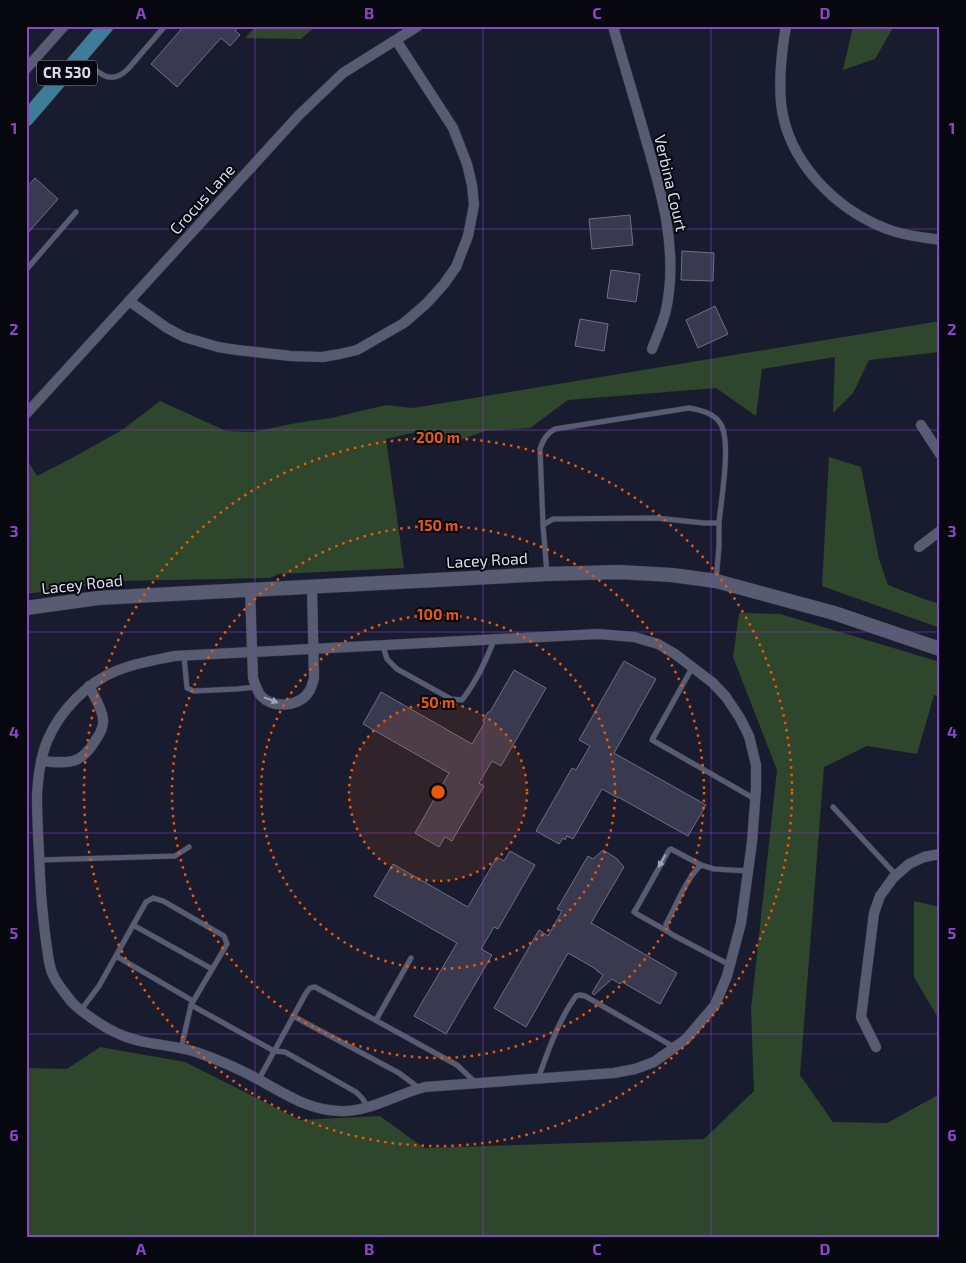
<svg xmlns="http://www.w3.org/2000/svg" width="966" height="1263" font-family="'Exo 2',sans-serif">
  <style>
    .green { fill: #2e462b }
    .building { fill: #39394f; stroke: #6d6f86 }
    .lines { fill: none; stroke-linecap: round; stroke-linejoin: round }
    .service-casing { stroke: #343546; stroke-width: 6 }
    .minor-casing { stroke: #343546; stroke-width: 11 }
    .secondary-casing { stroke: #343546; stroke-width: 15 }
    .primary-casing { stroke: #343546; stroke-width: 16 }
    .service { stroke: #575c73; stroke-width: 5 }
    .minor { stroke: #575c73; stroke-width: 10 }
    .secondary { stroke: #575c73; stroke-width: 14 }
    .primary { stroke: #3e7c98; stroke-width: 15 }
    .oneway { fill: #9fa3b5 }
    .grid { fill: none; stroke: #8947c6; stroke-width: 1; stroke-opacity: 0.55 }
    .ring { fill: none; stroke: #e8590c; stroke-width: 2.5; stroke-dasharray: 2.5 5 }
    .labels { text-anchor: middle; stroke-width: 4; stroke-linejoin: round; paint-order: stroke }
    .shield { fill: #06070f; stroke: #9a9da9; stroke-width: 1 }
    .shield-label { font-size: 15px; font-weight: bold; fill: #daddeb }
    .street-label { font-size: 16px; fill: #daddeb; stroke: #06070f }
    .centre { fill: #e8590c; stroke: #06070f; stroke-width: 2.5 }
    .ring-label { font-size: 15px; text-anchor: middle; font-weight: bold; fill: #e8590c; stroke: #06070f; stroke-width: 4; stroke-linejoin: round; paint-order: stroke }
    .neatline { fill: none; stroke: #8947c6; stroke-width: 2 }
    .grid-label { font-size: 16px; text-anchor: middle; font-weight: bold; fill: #8947c6 }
  </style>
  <rect width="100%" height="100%" fill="#191c2f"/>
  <g class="green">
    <polygon points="256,26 316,26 301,39 245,38"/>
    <polygon points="853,26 894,26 875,59 843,70"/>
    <polygon points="940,321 940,352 869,360 853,393 833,413 835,357 762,369 756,416 716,388 568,400 530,428 485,431 449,444 416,432 386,439 404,568 279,574 270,578 124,581 26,594 26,458 37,476 72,458 122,430 160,401 226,431 253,432 296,423 331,418 386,405 413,408"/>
    <polygon points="829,457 861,467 879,559 888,585 924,599 940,604 940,628 822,586"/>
    <polygon points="739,613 780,614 940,662 940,697 934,695 917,754 867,746 824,767 800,1075 833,1122 887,1123 938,1095 940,1089 940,1237 26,1237 26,1068 67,1069 100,1047 185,1062 300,1120 380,1116 424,1148 704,1139 754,1091 751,1009 777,770 733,657"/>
    <polygon points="914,901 940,907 940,1021 914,977"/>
  </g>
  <g class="building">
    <polygon points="184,26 239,26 235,31 240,35 230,46 221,38 177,87 151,64"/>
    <polygon points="35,178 58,199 26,235 26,188"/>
    <polygon points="630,215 633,245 592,249 589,219"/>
    <polygon points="682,251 714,253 713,281 681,280"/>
    <polygon points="611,270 640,274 636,302 607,298"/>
    <polygon points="715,306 728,334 698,348 686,320"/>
    <polygon points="580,319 608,324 604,351 575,346"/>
    <polygon points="624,661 656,679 614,753 706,805 688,836 618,797 618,798 602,789 573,839 567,836 565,840 563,838 559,844 536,831 572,768 576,770 590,746 579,740"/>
    <polygon points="514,670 546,688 501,766 492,761 479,783 484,786 452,841 445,837 439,847 415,833 449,773 363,724 381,692 472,744 485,722 483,721 488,712 490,712"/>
    <polygon points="603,850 616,858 624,867 591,923 677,973 660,1004 622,982 620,984 612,979 594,995 592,993 603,975 596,970 596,969 568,953 526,1027 494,1008 539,930 548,936 562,911 557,909 588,856 593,859"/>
    <polygon points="510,851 535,865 498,929 494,927 481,949 492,955 446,1034 414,1016 457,943 374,896 393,864 468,907 497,857 504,861"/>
  </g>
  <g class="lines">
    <g class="service-casing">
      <g id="service">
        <path d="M81 57C96 70 109 88 128 69L165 26"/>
        <polyline points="26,270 76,212"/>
        <path d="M543 525 540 449C543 439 547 433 555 429L689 408C700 410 714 413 720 423 732 440 721 500 719 523"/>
        <polyline points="547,574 543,525 553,519 656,518 704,523 719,523 719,547 716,580"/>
        <path d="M383 646 387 659 397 669 451 699 462 700C476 682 486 661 494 640"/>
        <polyline points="184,656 187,688 194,691 237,689 256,687"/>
        <polyline points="692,668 652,740 755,799"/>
        <polyline points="833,807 896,875"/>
        <polyline points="40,860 175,856 189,847"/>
        <polyline points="133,925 212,969"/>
        <polyline points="667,931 637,914 634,912 636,909 669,850 671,849 701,865"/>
        <polyline points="116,956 193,1001"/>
        <path d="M730 965 673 935 667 931 666 924C675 908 687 877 701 865L714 869 748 871"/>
        <polyline points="191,1005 274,1051 285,1052 356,1092 362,1098 368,1107"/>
        <polyline points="81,1010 99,986 146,902 153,898 163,901 224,936 227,944 191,1005 181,1049"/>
        <polyline points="293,1016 399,1073 419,1088"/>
        <polyline points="376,1020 411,958"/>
        <polyline points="259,1079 306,993 310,988 315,987 457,1065 476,1083"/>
        <path d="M538 1079C548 1051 559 1019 576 996L580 995 585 996 674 1047"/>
      </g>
    </g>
    <g class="minor-casing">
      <g id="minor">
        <path d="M613 26C623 62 634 97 644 133 661 190 679 250 666 310 663 323 657 336 652 349"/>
        <path d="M786 26C782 49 779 80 781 103 787 161 835 209 887 229 904 236 922 237 940 240"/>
        <polyline points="26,69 64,26"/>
        <polyline points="129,301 167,328 184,337 218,347 237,350 291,356 322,357 340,354 357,350 404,323 427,303 444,284 456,267 468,236 474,205 472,185 467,164 453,128 396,40"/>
        <polyline points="26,414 299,115 343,73 418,26"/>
        <polyline points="921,425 940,454"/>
        <polyline points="919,547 940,531"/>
        <path d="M250 590 253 678C255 684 257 691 261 696 275 710 301 706 310 690 312 686 313 682 314 678L312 587"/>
        <path d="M598 634 634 637 658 644 675 654 713 683 726 697 740 718 749 736 756 765V789L752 842 741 923 727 976 715 1005 686 1039 654 1062 635 1069 614 1073 425 1087C397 1094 367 1113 339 1111 309 1110 289 1096 263 1082 242 1070 219 1060 196 1052 171 1044 141 1045 117 1033 105 1028 78 1010 70 1000 65 993 58 985 54 977 48 966 48 953 46 941 43 919 41 898 40 876 39 849 37 822 37 795 38 777 41 755 48 739 60 711 88 682 116 671 135 663 155 660 175 656Z"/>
        <path d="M41 761C68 763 80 766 95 741 100 734 104 727 103 719 102 708 94 696 89 686"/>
        <polyline points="876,1047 861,1017 874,913 880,896 893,878 909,864 924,857 940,854"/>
      </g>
    </g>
    <g class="secondary-casing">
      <polyline id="secondary" points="26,608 98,598 547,574 618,572 672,575 716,581 834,613 940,649"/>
    </g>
    <g class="primary-casing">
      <polyline id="primary" points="26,119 106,26"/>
    </g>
    <use href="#service" class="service"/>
    <use href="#minor" class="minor"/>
    <use href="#secondary" class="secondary"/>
    <use href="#primary" class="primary"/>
  </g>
  <defs><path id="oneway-solid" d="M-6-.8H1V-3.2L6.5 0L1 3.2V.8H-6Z" transform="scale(1.25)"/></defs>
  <g class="oneway">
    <use href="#oneway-solid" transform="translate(271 700) rotate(21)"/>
    <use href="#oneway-solid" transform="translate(662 861) rotate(119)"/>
  </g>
  <path class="grid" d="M255 26V1237M483 26V1237M711 26V1237M26 229H940M26 430H940M26 632H940M26 833H940M26 1034H940"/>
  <circle cx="438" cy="792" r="89" fill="#e8590c" fill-opacity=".12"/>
  <g class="ring">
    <circle cx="438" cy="792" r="89"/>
    <circle cx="438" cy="792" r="177"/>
    <circle cx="438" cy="792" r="266"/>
    <circle cx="438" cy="792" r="354"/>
  </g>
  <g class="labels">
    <rect class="shield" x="37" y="60.5" width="60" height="25" rx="4"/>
    <g class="shield-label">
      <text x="67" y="78">CR 530</text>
    </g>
    <g class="street-label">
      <text transform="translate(671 183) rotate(77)" y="6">Verbina Court</text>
      <text transform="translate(202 199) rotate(-48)" y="6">Crocus Lane</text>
      <text transform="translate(487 560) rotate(-3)" y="6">Lacey Road</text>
      <text transform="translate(82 584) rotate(-6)" y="6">Lacey Road</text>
    </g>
  </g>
  <circle cx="438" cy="792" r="8" class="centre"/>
  <g class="ring-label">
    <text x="438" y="443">200 m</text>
    <text x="438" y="531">150 m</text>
    <text x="438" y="620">100 m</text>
    <text x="438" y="708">50 m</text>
  </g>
  <rect width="966" height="1263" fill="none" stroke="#06070f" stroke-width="55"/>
  <rect x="28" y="28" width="910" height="1208" class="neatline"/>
  <g class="grid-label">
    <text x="141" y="19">A</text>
    <text x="369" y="19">B</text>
    <text x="597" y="19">C</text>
    <text x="825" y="19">D</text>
    <text x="14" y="134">1</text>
    <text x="952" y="134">1</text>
    <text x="14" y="335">2</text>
    <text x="952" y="335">2</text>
    <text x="14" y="537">3</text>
    <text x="952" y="537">3</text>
    <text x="14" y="738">4</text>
    <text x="952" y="738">4</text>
    <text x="14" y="939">5</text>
    <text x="952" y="939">5</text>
    <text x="14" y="1141">6</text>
    <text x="952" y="1141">6</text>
    <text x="141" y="1255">A</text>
    <text x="369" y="1255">B</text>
    <text x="597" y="1255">C</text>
    <text x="825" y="1255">D</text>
  </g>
</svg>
